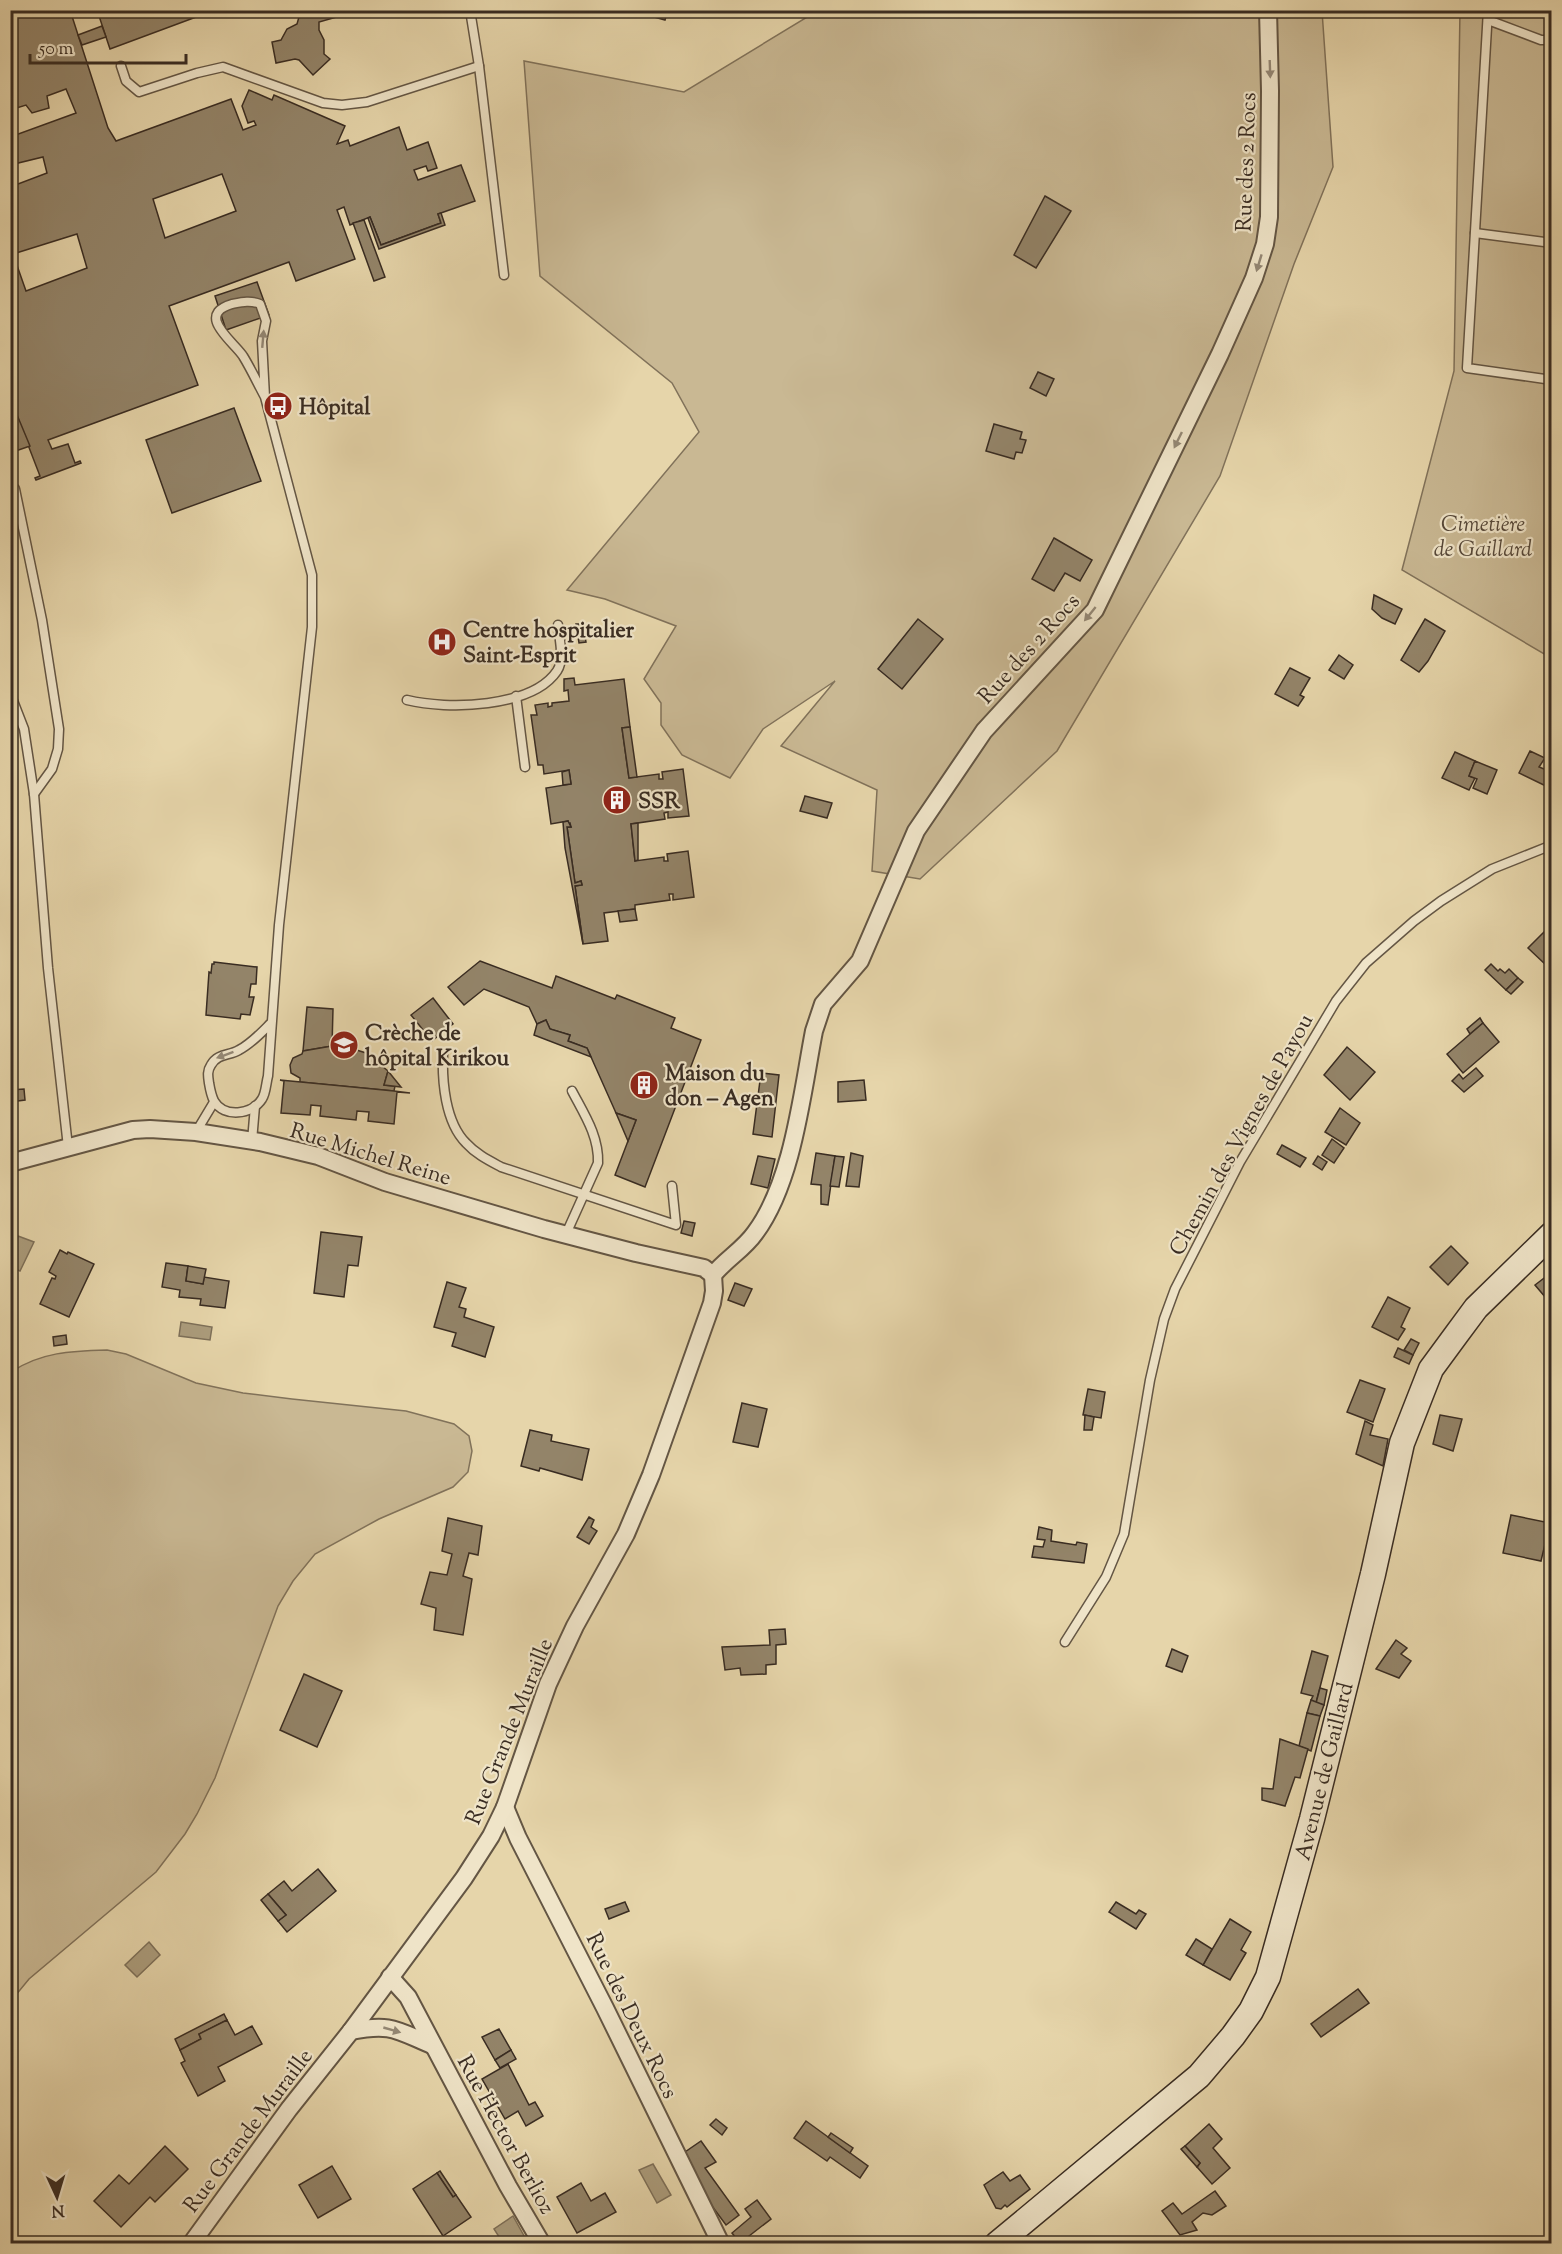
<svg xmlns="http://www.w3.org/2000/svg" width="1562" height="2254" font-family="'Sorts Mill Goudy',serif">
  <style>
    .green { fill: #c9b893; stroke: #81725a; stroke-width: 1.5 }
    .water { fill: #ab9c7c; stroke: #7d6f58; stroke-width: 1.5 }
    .building { fill: #938469; stroke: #392c22; stroke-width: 1.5; fill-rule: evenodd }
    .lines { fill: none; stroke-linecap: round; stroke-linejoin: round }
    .lane-casing { stroke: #645644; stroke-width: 11 }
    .street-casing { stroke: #645644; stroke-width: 20 }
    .secondary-casing { stroke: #392c22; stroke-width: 27 }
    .lane { stroke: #efe4c8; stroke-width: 8 }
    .street { stroke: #efe4c8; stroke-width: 16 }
    .secondary { stroke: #efe4c8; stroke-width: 24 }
    .oneway { fill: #948875 }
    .labels { text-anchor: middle; stroke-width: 4.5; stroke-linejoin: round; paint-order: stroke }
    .street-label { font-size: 22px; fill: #392c22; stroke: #efe4c8 }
    .poi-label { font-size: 22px; font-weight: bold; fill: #392c22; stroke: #efe4c8; text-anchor: start }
    .park-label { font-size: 22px; font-style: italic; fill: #564839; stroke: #efe4c8 }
  </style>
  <rect width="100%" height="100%" fill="#e6d5aa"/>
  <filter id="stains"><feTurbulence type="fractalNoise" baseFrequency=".00333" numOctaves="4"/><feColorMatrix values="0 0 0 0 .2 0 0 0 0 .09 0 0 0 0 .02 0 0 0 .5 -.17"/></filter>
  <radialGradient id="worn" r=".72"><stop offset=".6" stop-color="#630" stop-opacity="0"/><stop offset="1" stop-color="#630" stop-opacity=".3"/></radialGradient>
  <g class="green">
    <polygon points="817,11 1322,11 1333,167 1294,264 1220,476 1057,751 920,879 872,871 877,790 781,746 835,681 763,729 730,778 682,755 661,725 661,703 644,679 676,626 605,599 567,590 699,432 672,383 540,276 524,61 684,92"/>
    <polygon points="1460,11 1551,11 1551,658 1402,570 1454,371"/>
    <path d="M107 1350 126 1354 196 1383 243 1393 292 1399 406 1411 454 1424 469 1436 472 1451 468 1472 453 1487 379 1519 315 1554 293 1581 278 1606 215 1778 197 1814 185 1834 156 1872 29 1979 11 2001V1372C41 1352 71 1351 107 1350Z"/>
  </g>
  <g class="water">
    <polygon points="18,1236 34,1242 20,1271 11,1267 11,1256"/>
    <polygon points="181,1322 212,1327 210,1340 179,1336"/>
    <polygon points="149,1942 160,1955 137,1977 125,1965"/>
    <polygon points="653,2164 671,2195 657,2203 639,2170"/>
    <polygon points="513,2216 528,2243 503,2243 494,2229"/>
  </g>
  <g class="building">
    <path d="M10 10H70L108 128 116 141 231 99 243 130 256 125 254 121 248 123 242 106 249 90 272 100 274 95 345 126 337 144 348 140 350 146 399 127 407 150 428 142 437 168 428 171 426 166 414 170 418 180 461 165 475 201 438 214 441 223 381 245 370 217 350 225 344 207 337 210 355 259 296 281 289 262 169 306 198 385 48 440 52 449 68 444 75 463 80 461 81 463 36 480 35 478 40 476 10 398V187L47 173 43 157 14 164 10 150V137L76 113 66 89 47 96 49 108 32 113 26 105 10 110ZM222 174 236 211 165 238 153 199ZM77 234 87 268 26 291 13 254Z"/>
    <polygon points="104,10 215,10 110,49 98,13"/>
    <polygon points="301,10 354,12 319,22 319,30 324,40 324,54 330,59 313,75 299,60 295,59 276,63 272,42 281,40 287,29 297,24"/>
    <polygon points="648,10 668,10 665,20 647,15"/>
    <polygon points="102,26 106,37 82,45 78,35"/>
    <polygon points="1045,196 1071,211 1036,268 1014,255"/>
    <polygon points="441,213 445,225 379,249 368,218 370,217 381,245 441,223 438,214"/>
    <polygon points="364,220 385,277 374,281 353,223"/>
    <polygon points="257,282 269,315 226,330 215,296"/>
    <polygon points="1038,372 1054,379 1046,396 1030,388"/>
    <polygon points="10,398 30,446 10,453"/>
    <polygon points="234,408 261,481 172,513 146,440"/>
    <polygon points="994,424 1022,432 1020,439 1026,440 1022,453 1016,452 1014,459 986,451"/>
    <polygon points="1054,538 1092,560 1080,581 1065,573 1054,591 1032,579"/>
    <polygon points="1374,595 1402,609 1395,624 1382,618 1372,609"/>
    <polygon points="918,619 943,639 902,689 878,669"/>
    <polygon points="1425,619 1445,631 1428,661 1419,672 1401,660"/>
    <polygon points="576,624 583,624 586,642 579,643"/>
    <polygon points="1339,655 1353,665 1344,679 1329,670"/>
    <polygon points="1290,668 1310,678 1300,695 1304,697 1298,706 1275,694"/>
    <polygon points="574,678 575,685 624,679 630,727 622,728 629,778 659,774 659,779 663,779 662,772 683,769 689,816 668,818 668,812 664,813 665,819 631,824 635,861 664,857 664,861 668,861 667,854 688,851 694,897 673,900 673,894 669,894 670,900 635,905 635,909 604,913 608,941 583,944 575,886 582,885 581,881 575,883 567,827 571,827 570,823 568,824 568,821 551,824 546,788 571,784 569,770 544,774 543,765 538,765 531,715 537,715 535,705 548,703 548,707 552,706 552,703 569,701 568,690 564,691 564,679"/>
    <polygon points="630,727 637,777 629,778 622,728"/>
    <polygon points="1530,751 1545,758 1539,767 1544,769 1552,757 1552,789 1519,773"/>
    <polygon points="1455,752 1475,761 1469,776 1475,778 1469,790 1442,778"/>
    <polygon points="1475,761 1497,770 1487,794 1473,788 1477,779 1469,776"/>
    <polygon points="569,770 571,784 563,785 562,772"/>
    <polygon points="805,796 832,803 827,818 800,811"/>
    <polygon points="568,821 571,827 567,827 575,883 581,881 582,885 575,886 583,944 565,848 563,822"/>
    <polygon points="638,823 638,860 635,861 631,824"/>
    <polygon points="635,909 637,920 620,922 618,911"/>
    <polygon points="1552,924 1552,960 1546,965 1528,948"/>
    <polygon points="480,961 552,988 556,976 615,999 617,995 675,1018 671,1028 701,1040 645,1187 615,1175 636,1120 616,1113 587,1048 568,1041 570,1035 550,1029 546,1020 537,1024 529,1007 484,989 464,1005 448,987"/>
    <polygon points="214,962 257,967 256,984 251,984 249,997 254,997 250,1015 241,1014 240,1019 206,1015 209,972 211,973 212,964 214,964"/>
    <polygon points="1491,964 1498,971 1500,969 1505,973 1509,969 1518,978 1506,990 1485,970"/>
    <polygon points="1518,978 1523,982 1511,994 1506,990"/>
    <polygon points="433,998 453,1024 432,1041 411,1015"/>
    <polygon points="307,1007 333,1009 332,1046 303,1051"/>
    <polygon points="1480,1018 1483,1023 1470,1034 1467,1029"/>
    <polygon points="546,1020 550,1029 570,1035 568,1041 587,1048 591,1057 534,1035 537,1024"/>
    <polygon points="1483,1023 1499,1042 1463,1073 1447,1054"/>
    <polygon points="332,1046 347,1047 366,1053 388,1071 384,1085 395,1086 394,1091 300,1082 300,1078 291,1073 290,1065 293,1058 302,1054 303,1051"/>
    <polygon points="1347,1047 1375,1072 1350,1100 1324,1075"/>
    <polygon points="1476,1068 1483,1076 1464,1092 1452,1081 1459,1074 1463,1079"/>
    <polygon points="388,1071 401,1087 384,1085"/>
    <polygon points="761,1073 779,1075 772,1137 753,1134"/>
    <polygon points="280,1080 394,1091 410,1093 397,1092 394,1124 368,1121 369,1112 357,1111 356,1120 320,1116 321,1106 311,1105 310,1115 281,1113 284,1081"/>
    <polygon points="864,1080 866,1100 838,1102 838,1082"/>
    <polygon points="24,1089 25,1100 10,1102 10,1090"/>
    <polygon points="1340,1108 1360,1123 1346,1145 1325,1132"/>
    <polygon points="616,1113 636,1120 628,1141"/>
    <polygon points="1332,1139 1344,1148 1334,1163 1322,1155"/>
    <polygon points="1282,1145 1306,1158 1300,1167 1277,1154"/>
    <polygon points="816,1153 835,1156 828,1205 821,1204 821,1185 811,1184"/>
    <polygon points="851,1153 863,1156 859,1187 846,1186"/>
    <polygon points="758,1156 775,1159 768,1188 751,1184"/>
    <polygon points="835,1156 844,1157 839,1187 830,1186"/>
    <polygon points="1318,1156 1327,1162 1322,1170 1313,1164"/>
    <polygon points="684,1221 695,1223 692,1236 681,1233"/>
    <polygon points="321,1232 362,1237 358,1266 348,1265 344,1297 314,1293"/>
    <polygon points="1451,1246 1468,1263 1448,1285 1430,1267"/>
    <polygon points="60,1250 67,1254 68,1252 94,1264 69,1317 40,1304 52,1278 55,1279 56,1276 49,1272"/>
    <polygon points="166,1263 188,1266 186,1281 203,1284 204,1277 229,1281 225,1308 200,1305 201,1299 179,1297 180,1290 162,1287"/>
    <polygon points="188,1266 206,1269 203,1284 186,1281"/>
    <polygon points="1552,1272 1552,1303 1551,1304 1535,1285"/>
    <polygon points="447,1282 466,1288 459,1307 466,1309 464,1317 494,1327 485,1357 452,1346 456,1333 434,1327"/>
    <polygon points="735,1283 752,1289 744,1306 728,1300"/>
    <polygon points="1388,1297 1410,1308 1401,1327 1405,1329 1398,1340 1372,1327"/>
    <polygon points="66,1335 67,1344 54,1346 53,1337"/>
    <polygon points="1411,1339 1419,1343 1413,1355 1404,1350"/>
    <polygon points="1398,1348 1413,1355 1409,1364 1394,1357"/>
    <polygon points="1360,1380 1385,1389 1373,1422 1347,1412"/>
    <polygon points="1088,1389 1105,1392 1101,1418 1083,1415"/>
    <polygon points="742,1403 767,1409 758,1447 733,1442"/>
    <polygon points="1085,1415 1094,1417 1092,1430 1084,1430"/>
    <polygon points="1440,1415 1462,1419 1453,1451 1433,1444"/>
    <polygon points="1365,1421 1373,1425 1370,1435 1388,1439 1383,1466 1356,1454"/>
    <polygon points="530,1430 552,1435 551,1441 589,1449 582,1480 540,1468 539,1471 521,1466"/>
    <polygon points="1511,1515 1550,1523 1541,1561 1503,1553"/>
    <polygon points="589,1517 594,1520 591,1527 597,1531 589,1544 577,1537"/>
    <polygon points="448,1518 482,1526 478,1555 469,1553 463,1576 472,1579 463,1635 434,1630 436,1608 421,1604 430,1572 447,1575 452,1554 442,1551"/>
    <polygon points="1039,1527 1052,1530 1051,1541 1076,1545 1077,1542 1087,1544 1084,1563 1032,1557 1034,1546 1043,1547 1045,1540 1037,1539"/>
    <polygon points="785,1629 786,1644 776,1645 776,1664 766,1665 766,1674 741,1675 740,1668 725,1670 722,1647 770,1645 769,1630"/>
    <polygon points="1396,1640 1407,1648 1401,1654 1411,1661 1399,1678 1376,1669"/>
    <polygon points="1172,1649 1188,1656 1182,1672 1166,1666"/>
    <polygon points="1312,1651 1328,1656 1316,1703 1311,1700 1313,1696 1301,1693"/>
    <polygon points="304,1674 342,1691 317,1747 280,1730"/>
    <polygon points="1320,1688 1327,1690 1324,1705 1316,1703"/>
    <polygon points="1311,1700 1324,1705 1320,1716 1307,1713"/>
    <polygon points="1307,1713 1320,1716 1311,1751 1299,1746"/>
    <polygon points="1280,1739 1308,1749 1300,1778 1295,1777 1285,1806 1262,1800 1262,1788 1273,1789"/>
    <polygon points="318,1869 336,1891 287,1932 278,1921 286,1915 268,1894 284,1881 292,1891"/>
    <polygon points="268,1894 286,1915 278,1921 261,1900"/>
    <polygon points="625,1902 629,1911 609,1919 605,1909"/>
    <polygon points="1116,1902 1136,1914 1139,1910 1146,1914 1136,1929 1109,1912"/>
    <polygon points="1230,1919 1251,1932 1241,1950 1246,1953 1230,1980 1203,1965"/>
    <polygon points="1196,1939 1212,1949 1203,1965 1186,1955"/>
    <polygon points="1358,1989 1369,2003 1321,2037 1311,2024"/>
    <polygon points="224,2014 227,2020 199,2034 201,2039 180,2050 175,2039"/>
    <polygon points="227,2020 235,2035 252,2026 262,2044 218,2067 225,2081 198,2096 181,2063 185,2061 180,2050 201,2039 199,2034"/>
    <polygon points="499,2029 511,2050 495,2060 482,2037"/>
    <polygon points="511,2050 516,2059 500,2068 495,2060"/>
    <polygon points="508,2064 529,2105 535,2102 543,2116 526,2126 518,2111 505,2119 482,2079"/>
    <polygon points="716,2119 727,2128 722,2135 710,2125"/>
    <polygon points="806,2121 868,2166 860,2178 830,2157 827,2161 794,2138"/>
    <polygon points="1209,2124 1222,2139 1213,2148 1230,2168 1212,2184 1197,2167 1200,2163 1185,2146"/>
    <polygon points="831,2133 853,2148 850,2153 828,2137"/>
    <polygon points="701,2141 716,2162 705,2168 739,2215 726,2225 706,2198 685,2152"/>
    <polygon points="165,2146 188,2169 155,2202 150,2197 121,2227 94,2201 119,2175 129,2184"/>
    <polygon points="1185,2146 1200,2163 1197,2167 1181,2149"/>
    <polygon points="332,2166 351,2199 318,2218 299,2185"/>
    <polygon points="440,2171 456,2195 453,2197 437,2173"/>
    <polygon points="1003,2172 1010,2181 1020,2175 1030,2189 1007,2207 1005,2205 1001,2209 996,2208 984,2185"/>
    <polygon points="437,2173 453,2197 456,2195 471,2217 443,2236 413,2189"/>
    <polygon points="581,2183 591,2201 605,2193 616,2212 577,2233 557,2197"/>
    <polygon points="1215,2191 1226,2206 1212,2215 1203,2213 1192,2222 1197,2230 1180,2235 1162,2211 1173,2203 1182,2214"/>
    <polygon points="757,2200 771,2219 740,2243 732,2233 751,2217 745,2209"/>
  </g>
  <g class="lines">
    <g class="lane-casing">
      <g id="lane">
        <polyline points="470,10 479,66 504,275"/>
        <polyline points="1488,10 1467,368 1552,380"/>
        <polyline points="1488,20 1541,40 1552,40"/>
        <polyline points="121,66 126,81 139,92 197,73 223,67 323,103 342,105 367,102 479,66"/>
        <polyline points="1475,233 1552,243"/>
        <path d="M265 397C258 384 251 369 243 356 233 341 195 315 232 304 242 302 250 300 260 304L266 321 262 341 265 397 312 575V627L279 925 268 1076C266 1083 266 1093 262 1099 252 1115 224 1118 214 1101 211 1095 210 1089 209 1083 208 1076 207 1071 211 1065 218 1053 229 1056 239 1050 251 1044 261 1033 271 1023"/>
        <polyline points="10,489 15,489 42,620 59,729 58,749 52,769 34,794"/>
        <polyline points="10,693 24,729 34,794 48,968 68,1147"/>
        <polyline points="516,696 525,767"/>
        <path d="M407 700C447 710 532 708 557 671 565 659 559 638 558 625"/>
        <path d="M443 1054C442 1081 445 1122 466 1143 476 1154 488 1160 501 1167L676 1225 672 1186"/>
        <polyline points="196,1132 214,1102"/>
        <polyline points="252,1141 255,1106"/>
        <path d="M566 1234 598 1163C599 1136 584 1114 572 1091"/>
        <polyline points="1065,1642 1106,1577 1124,1534 1150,1380 1164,1319 1175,1289 1240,1162 1336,1001 1366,963 1414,921 1441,901 1492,869 1552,845"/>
      </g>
    </g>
    <g class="street-casing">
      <g id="street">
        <polyline points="10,1163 133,1130 150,1129 196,1132 260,1142 318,1156 385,1182 544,1229 636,1253 704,1268 713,1275"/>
        <path d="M713 1275C725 1260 744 1249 755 1233 793 1182 802 1093 814 1031L823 1004 860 961 916 831 984 731 1095 610 1220 354 1254 278 1265 244 1269 217 1270 91 1268 10"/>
        <polyline points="505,1807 518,1838 605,2008 721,2244"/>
        <polyline points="390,1977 408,1997 508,2186 542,2244"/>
        <path d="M351 2031C391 2023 396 2030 432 2045"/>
        <polyline points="191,2244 289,2109 351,2031 464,1878 491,1836 505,1807 548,1684 575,1626 626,1534 651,1475 712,1303 714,1291 713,1275"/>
      </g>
    </g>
    <g class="secondary-casing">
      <polyline id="secondary" points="997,2244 1199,2076 1233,2036 1251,2011 1268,1977 1312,1819 1373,1574 1402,1443 1431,1369 1456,1335 1476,1308 1552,1234"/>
    </g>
    <use href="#lane" class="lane"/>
    <use href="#street" class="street"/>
    <use href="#secondary" class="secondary"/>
  </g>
  <defs><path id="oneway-solid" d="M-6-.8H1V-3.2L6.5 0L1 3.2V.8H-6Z" transform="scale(1.5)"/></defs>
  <g class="oneway">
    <use href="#oneway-solid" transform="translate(1270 69) rotate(88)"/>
    <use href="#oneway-solid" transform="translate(1259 263) rotate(107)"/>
    <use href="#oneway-solid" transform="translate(263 339) rotate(-85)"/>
    <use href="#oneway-solid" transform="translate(1178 440) rotate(116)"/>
    <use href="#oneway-solid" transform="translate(1090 614) rotate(129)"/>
    <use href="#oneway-solid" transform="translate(225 1055) rotate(160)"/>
    <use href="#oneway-solid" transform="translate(392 2030) rotate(16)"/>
  </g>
  <defs>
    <g id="bus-disc" transform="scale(1.5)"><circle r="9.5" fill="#8f2418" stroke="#efe4c8"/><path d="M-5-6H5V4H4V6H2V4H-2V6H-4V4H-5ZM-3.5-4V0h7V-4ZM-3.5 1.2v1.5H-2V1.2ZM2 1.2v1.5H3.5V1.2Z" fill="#fff"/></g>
    <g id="hospital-disc" transform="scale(1.5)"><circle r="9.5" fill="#8f2418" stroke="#efe4c8"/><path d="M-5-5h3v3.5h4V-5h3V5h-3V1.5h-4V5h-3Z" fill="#fff"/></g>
    <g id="building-disc" transform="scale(1.5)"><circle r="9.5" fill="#8f2418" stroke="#efe4c8"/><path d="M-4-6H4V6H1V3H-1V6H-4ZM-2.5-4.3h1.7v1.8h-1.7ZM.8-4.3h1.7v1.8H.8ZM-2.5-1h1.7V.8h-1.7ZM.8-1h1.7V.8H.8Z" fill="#fff"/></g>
    <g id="school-disc" transform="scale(1.5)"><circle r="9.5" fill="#8f2418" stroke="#efe4c8"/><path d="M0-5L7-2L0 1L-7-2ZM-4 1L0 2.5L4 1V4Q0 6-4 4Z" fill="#fff"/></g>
  </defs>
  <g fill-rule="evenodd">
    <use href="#bus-disc" x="278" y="406"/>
    <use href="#hospital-disc" x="442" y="642"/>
    <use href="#building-disc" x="617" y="800"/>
    <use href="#school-disc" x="344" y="1045"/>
    <use href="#building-disc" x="644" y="1085"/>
  </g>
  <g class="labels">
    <g class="street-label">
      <text transform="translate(1245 162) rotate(-88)" y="8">Rue des 2 Rocs</text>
      <text transform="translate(1028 648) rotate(-48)" y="8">Rue des 2 Rocs</text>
      <text transform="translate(1240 1134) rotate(-61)" y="8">Chemin des Vignes de Payou</text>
      <text transform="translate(371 1153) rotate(17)" y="8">Rue Michel Reine</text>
      <text transform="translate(508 1731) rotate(-68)" y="8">Rue Grande Muraille</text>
      <text transform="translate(1323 1771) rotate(-76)" y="8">Avenue de Gaillard</text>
      <text transform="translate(633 2015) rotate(64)" y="8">Rue des Deux Rocs</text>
      <text transform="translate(247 2130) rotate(-53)" y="8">Rue Grande Muraille</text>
      <text transform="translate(507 2134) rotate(61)" y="8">Rue Hector Berlioz</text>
    </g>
    <g class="poi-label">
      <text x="299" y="414">Hôpital</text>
      <text x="463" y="637">Centre hospitalier<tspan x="463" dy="25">Saint-Esprit</tspan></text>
      <text x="638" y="808">SSR</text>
      <text x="365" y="1040">Crèche de<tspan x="365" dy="25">hôpital Kirikou</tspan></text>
      <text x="665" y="1080">Maison du<tspan x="665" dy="25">don – Agen</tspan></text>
    </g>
    <g class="park-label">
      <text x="1483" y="531">Cimetière<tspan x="1483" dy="25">de Gaillard</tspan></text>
    </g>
  </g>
  <rect width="1562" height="2254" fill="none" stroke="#e6d5aa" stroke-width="36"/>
  <rect x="12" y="12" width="1538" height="2230" fill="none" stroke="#392c22" stroke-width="3"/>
  <rect x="18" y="18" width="1526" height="2218" fill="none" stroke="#392c22" stroke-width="1.5"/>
  <g transform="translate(57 2197) rotate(176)" stroke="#efe4c8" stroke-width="4.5" paint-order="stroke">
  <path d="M0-4.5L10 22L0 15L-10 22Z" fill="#392c22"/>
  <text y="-9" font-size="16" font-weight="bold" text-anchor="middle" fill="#392c22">N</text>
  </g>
  <path d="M30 54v9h156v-9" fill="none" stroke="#392c22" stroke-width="3"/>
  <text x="39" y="54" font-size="18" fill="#392c22" stroke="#efe4c8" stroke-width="4.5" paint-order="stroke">50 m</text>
  <rect width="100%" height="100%" filter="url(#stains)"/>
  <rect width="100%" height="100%" fill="url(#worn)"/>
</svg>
